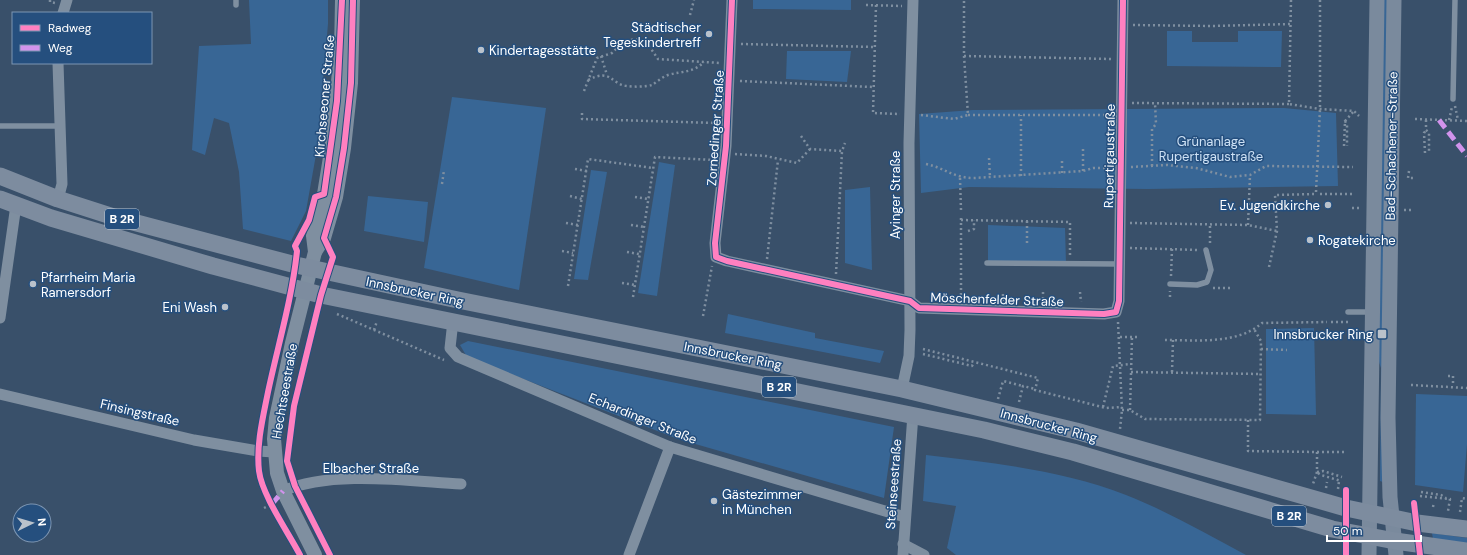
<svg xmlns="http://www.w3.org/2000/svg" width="1467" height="555" font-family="'DM Sans',sans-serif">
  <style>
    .green { fill: #386695 }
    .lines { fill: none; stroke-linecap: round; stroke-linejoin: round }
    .path { stroke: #7f8fa0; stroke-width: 2.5; stroke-dasharray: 2 3; stroke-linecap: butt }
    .service { stroke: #7f8fa0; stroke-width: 5.5 }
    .minor { stroke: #7f8fa0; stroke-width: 11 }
    .tertiary { stroke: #7f8fa0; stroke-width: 14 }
    .secondary { stroke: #7a8a9d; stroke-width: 15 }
    .primary { stroke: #7d8c9f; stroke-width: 17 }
    .quiet { stroke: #d193ec; stroke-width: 5; stroke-dasharray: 10 5; stroke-linecap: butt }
    .cycleway-casing { stroke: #254f7e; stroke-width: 8 }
    .cycleway { stroke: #ff80c0; stroke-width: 6 }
    .poi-dot { fill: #bac2cb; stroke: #254f7e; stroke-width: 1.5 }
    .labels { text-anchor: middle; stroke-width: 3; stroke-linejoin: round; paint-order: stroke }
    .shield { fill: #254f7e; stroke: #becad8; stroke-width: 1 }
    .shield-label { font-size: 12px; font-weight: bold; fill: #fff }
    .poi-label { font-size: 13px; fill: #fff; stroke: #254f7e; text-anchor: end }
    .street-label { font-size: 13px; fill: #fff; stroke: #254f7e }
    .park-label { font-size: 13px; fill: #cde1f5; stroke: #254f7e }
  </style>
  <rect width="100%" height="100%" fill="#39506a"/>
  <g class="green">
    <polygon points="249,0 328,0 328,24 317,149 306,211 291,241 243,229 239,172 229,123 214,118 205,155 192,150 199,46 251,44"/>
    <polygon points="753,0 851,0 851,10 753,9"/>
    <polygon points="1383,0 1389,0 1383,482 1380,481 1381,368 1378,359"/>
    <polygon points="1167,31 1192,31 1192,42 1238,42 1238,31 1282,31 1281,67 1167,66"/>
    <polygon points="787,51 851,51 847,82 786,79"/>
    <polygon points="452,97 546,108 519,290 424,268"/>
    <polygon points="1284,108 1336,113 1338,186 1148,189 969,187 921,193 919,114 973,110"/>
    <polygon points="659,162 675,165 657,296 638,293"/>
    <polygon points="591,170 607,172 588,280 574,279"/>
    <polygon points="870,187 872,270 845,263 845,190"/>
    <polygon points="368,196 428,202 424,242 364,231"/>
    <polygon points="988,225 1065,228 1066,264 988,263"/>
    <polygon points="728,314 815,333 815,338 884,351 880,363 725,333"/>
    <polygon points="1314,328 1316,415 1266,414 1266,329"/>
    <polygon points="468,341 894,427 884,498 678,439 467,357 460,345"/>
    <polygon points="1416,394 1467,396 1467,444 1463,492 1415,485"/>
    <path d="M926 455C994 463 1062 470 1126 495 1167 511 1207 534 1246 555H956L947 548 956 506 923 501Z"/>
    <polygon points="1432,533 1467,538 1467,543 1433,539"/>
  </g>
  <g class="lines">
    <g class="path">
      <polyline points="50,0 50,2 55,3"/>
      <polyline points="1291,0 1289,104 1320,109 1354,111 1359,116"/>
      <polyline points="866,5 902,6"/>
      <polyline points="876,5 873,113 900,114"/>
      <polyline points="690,15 694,0"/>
      <polyline points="1133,25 1213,26 1291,24"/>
      <polyline points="741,44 875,47"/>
      <polyline points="601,56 607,75"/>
      <polyline points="964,56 1112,59"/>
      <path d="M588 80C612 68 610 84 627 86 634 87 645 87 652 85 657 82 662 77 668 75 682 71 693 73 704 62"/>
      <polyline points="740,81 873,87"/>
      <polyline points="584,91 597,58 612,53 622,43 634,39 647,43 658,59 720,63"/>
      <polyline points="1132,103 1289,104"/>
      <polyline points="1455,106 1458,120"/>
      <polyline points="582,113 582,119 716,123"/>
      <polyline points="921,115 954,119 968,115 964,56 964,0"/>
      <polyline points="968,115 1112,115"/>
      <polyline points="1415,119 1467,121"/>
      <polyline points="1426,120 1426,130 1429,133 1429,153"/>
      <polyline points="1449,120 1452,107"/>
      <polyline points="1345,121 1347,125 1347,146"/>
      <polyline points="801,136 810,149 842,151 845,143"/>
      <polyline points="1344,146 1345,121 1354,111"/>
      <polyline points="1425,153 1424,133 1426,130"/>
      <polyline points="735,154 766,156 797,163 810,149"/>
      <polyline points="989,158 990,177"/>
      <path d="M926 164C945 168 953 178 974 178L1083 171 1093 168H1110"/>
      <polyline points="1152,166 1152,129 1156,124 1155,103"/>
      <polyline points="1131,167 1167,165 1196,168 1230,177 1250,175 1266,166 1353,167"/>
      <polyline points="575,169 587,171"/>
      <polyline points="1083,171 1083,149"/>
      <polyline points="1409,171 1408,178 1414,178"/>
      <polyline points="1062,173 1062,158"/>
      <polyline points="1021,176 1021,115"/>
      <polyline points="960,178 961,210"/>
      <polyline points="442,184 444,170"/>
      <polyline points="1316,192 1320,109 1320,0"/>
      <polyline points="1320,194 1352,194"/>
      <polyline points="570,196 582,199"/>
      <polyline points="635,197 648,199"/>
      <polyline points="1352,208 1362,208"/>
      <polyline points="1404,210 1414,210"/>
      <polyline points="961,220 1070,222 1070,256"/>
      <polyline points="566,223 578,225"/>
      <polyline points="1130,223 1248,225 1277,231"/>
      <polyline points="631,225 644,227"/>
      <polyline points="1248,225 1250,175"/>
      <polyline points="968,231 974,229 974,220"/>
      <polyline points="1027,243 1027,221"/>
      <polyline points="1210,243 1210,224"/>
      <polyline points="1130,248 1199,250"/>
      <polyline points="562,251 573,253"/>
      <polyline points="627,252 639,254"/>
      <polyline points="767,259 778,160"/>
      <polyline points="1269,267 1277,231 1275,195 1314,194"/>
      <polyline points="836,274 842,151"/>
      <polyline points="1171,276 1172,249"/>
      <polyline points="622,283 635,285"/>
      <polyline points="568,286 588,159 653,168"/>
      <polyline points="1213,288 1231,288"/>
      <polyline points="1043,292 1043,301"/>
      <polyline points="1080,292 1081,302"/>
      <polyline points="633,297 655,157 713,160"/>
      <polyline points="1170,297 1170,291"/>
      <polyline points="961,300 961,216"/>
      <polyline points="1003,301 1003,291"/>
      <polyline points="337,314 444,360"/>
      <polyline points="703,316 712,266"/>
      <polyline points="1118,322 1122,410 1120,429"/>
      <polyline points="1331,322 1349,322"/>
      <polyline points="374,330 377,321"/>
      <polyline points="1120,337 1137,337"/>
      <path d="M1165 340C1195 340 1237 345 1262 323L1327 322"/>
      <polyline points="923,349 1038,378 1035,390 1106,408 1122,407"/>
      <polyline points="1261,349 1287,350"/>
      <polyline points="923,354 972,366 974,362"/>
      <polyline points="1131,372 1261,374"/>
      <polyline points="1172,372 1173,340"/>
      <polyline points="1448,376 1453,376 1453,386"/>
      <polyline points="1411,385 1467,388"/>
      <polyline points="998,399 1003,381 1023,386"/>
      <polyline points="1019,402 1023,386 1035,389"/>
      <polyline points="1103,407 1113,366 1131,364"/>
      <polyline points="1122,410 1130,410 1145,419 1260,420 1261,341 1254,329"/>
      <polyline points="1130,410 1132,337"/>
      <polyline points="1248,420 1248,451 1317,452 1317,472 1313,484"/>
      <polyline points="1317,452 1346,452"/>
      <polyline points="1317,472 1323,471 1342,477"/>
      <polyline points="1318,473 1321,475 1341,481"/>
      <polyline points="1326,488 1327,482"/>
      <polyline points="1338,489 1339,481"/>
      <polyline points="1421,492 1441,495 1446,498"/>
      <polyline points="1420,496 1450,499 1448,511"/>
      <polyline points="1433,507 1434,502"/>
      <polyline points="264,508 272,504"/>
      <polyline points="1460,512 1462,498 1467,499"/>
    </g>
    <g class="service">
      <polyline points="236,5 236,0"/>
      <polyline points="1453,99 1455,0"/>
      <polyline points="0,126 61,126"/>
      <polyline points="987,263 1119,264"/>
      <polyline points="1170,284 1197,285 1207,282 1211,270 1206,250"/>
      <polyline points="1348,312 1372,312"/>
    </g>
    <g class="minor">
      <polyline points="732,0 726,146 715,243 716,257 727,261 910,301 919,308 1104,314 1116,312 1119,301 1123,0"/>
      <polyline points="63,13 67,0"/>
      <polyline points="58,199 62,184 58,63"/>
      <polyline points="0,318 16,205"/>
      <polyline points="453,321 450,348 458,357 670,447 905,517"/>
      <polyline points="902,389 909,356 910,330 909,143 913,0"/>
      <polyline points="0,394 194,440 258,451 274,452"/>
      <path d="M283 491C332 470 408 481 461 484"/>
      <polyline points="903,544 924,555"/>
      <polyline points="629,555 670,447"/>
      <polyline points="903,555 913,414"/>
    </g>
    <g class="tertiary">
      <polyline points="315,252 324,238 336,197 344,148 351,83 353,0"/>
      <polyline points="315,555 283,491 277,473 274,439 276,418 292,343 315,252 313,236 324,194 331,151 341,52 342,0"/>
    </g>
    <g class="secondary">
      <polyline points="1394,0 1388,418 1390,497 1396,555"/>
      <polyline points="1369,555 1377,0"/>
    </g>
    <g class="primary">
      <polyline points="0,176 58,199 114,217 296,265 458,300 902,389 1076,431 1346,508 1417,523 1467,529"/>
      <polyline points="0,199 51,218 213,266 321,295 984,430 1073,452 1332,529 1395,541 1467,551"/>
    </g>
    <g class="quiet">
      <polyline points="1439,120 1467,156"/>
      <polyline points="272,504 283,491"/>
    </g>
    <g class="cycleway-casing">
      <g id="cycleway">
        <polyline points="732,0 726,146 715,243 716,257 727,261 910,301 919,308 1104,314 1116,312 1119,301 1123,0"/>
        <polyline points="1346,490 1346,555"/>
        <polyline points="1414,503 1420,555"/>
        <path d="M300 555C288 532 262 495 259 471 256 445 263 417 268 392 278 345 292 299 297 251L295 246 309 220 315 197 324 194 337 101 342 0"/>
        <polyline points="330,555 295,486 287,461 294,406 321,295 333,257 324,238 336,197 344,148 351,83 353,0"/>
      </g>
    </g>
    <use href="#cycleway" class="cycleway"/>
  </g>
  <g class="poi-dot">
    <circle cx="709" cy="34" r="4"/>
    <circle cx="481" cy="50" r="4"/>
    <circle cx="1328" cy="205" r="4"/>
    <circle cx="1310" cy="240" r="4"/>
    <circle cx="33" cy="284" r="4"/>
    <circle cx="225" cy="307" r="4"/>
    <rect x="1377" y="329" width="10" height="10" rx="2"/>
    <circle cx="714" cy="501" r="4"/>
  </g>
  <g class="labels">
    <g class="shield">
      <rect x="105" y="209" width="34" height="20" rx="3"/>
      <rect x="762" y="377" width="34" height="20" rx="3"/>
      <rect x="1272" y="506" width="34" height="20" rx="3"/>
    </g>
    <g class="shield-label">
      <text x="122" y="223">B 2R</text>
      <text x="779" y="391">B 2R</text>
      <text x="1289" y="520">B 2R</text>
    </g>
    <g class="poi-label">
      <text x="701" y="32">Städtischer<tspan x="701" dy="15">Tegeskindertreff</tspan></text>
      <text x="489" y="55" text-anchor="start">Kindertagesstätte</text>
      <text x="1320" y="210">Ev. Jugendkirche</text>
      <text x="1318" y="245" text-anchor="start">Rogatekirche</text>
      <text x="41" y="282" text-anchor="start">Pfarrheim Maria<tspan x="41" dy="15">Ramersdorf</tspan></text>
      <text x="217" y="312">Eni Wash</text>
      <text x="1373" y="339">Innsbrucker Ring</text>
      <text x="722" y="499" text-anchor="start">Gästezimmer<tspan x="722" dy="15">in München</tspan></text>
    </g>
    <g class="street-label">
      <text transform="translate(324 96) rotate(-85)" y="5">Kirchseeoner Straße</text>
      <text transform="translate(715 128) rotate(-86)" y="5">Zornedinger Straße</text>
      <text transform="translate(1391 146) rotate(-89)" y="5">Bad-Schachener-Straße</text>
      <text transform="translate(1109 156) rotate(-89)" y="5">Rupertigaustraße</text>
      <text transform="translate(895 195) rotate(-90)" y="5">Ayinger Straße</text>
      <text transform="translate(415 291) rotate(12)" y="5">Innsbrucker Ring</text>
      <text transform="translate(997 299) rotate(2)" y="5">Möschenfelder Straße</text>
      <text transform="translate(733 355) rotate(11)" y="5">Innsbrucker Ring</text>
      <text transform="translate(284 391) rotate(-80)" y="5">Hechtseestraße</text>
      <text transform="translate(140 412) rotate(13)" y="5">Finsingstraße</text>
      <text transform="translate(643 418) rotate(22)" y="5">Echardinger Straße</text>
      <text transform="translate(1049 425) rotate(15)" y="5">Innsbrucker Ring</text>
      <text x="371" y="473">Elbacher Straße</text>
      <text transform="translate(893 484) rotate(-86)" y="5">Steinseestraße</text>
    </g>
    <g class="park-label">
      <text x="1211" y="146">Grünanlage<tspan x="1211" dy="15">Rupertigaustraße</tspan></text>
    </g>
  </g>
  <rect x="12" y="12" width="140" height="52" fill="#254f7e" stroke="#7c95b2"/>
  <rect x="20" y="25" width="20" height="6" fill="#ff80c0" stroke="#7c95b2"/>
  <text x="48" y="32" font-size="12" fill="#ffffff">Radweg</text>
  <rect x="20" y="45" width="20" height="6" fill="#d193ec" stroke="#7c95b2"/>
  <text x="48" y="52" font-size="12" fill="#ffffff">Weg</text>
  <g transform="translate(32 523) rotate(85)"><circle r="19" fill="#254f7e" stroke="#7c95b2"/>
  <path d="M0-3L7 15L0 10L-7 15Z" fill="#bac2cb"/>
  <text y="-6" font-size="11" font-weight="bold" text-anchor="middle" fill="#ffffff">N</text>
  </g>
  <path d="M1327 535v6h94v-6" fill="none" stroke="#ffffff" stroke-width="2"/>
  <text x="1333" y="535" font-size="12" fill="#ffffff" stroke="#254f7e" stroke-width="3" paint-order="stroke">50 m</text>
</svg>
